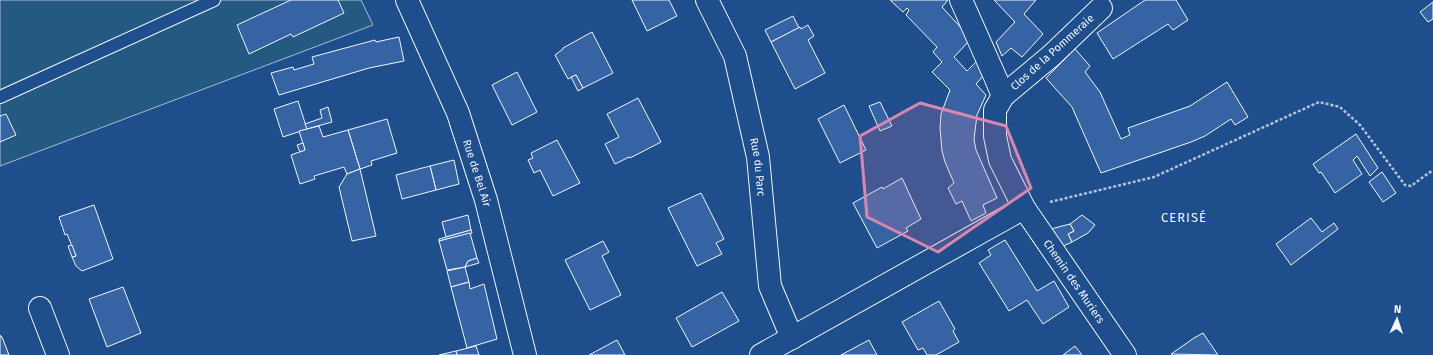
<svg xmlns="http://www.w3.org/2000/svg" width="1433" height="355" font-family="'Fira Sans',sans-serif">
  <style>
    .pitch { fill: #245a82; stroke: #a8bbd7 }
    .building { fill: #3563a3; stroke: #f2f6ff }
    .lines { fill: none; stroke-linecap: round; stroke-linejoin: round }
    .service-casing { stroke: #f2f6ff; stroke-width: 14 }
    .minor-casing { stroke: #f2f6ff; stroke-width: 24 }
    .path { stroke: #b3c4dc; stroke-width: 2.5; stroke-dasharray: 3 2; stroke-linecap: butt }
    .service { stroke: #1f4e8c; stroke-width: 12 }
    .minor { stroke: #1f4e8c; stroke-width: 22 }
    .marked { fill: #da87ad; fill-opacity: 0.2; stroke: #da87ad; stroke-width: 3; stroke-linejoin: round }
    .labels { text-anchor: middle; stroke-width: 3; stroke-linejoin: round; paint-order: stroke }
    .street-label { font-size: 11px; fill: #f2f6ff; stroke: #1f4e8c }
    .quarter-label { font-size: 13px; letter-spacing: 1px; fill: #f2f6ff; stroke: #1f4e8c }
  </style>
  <rect width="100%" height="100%" fill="#1f4e8c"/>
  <polygon class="pitch" points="0,0 361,0 373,25 0,166"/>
  <g class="building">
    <polygon points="291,0 338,0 344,13 293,37 291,34 249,54 237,25"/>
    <polygon points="632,0 669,0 677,16 647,31"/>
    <polygon points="890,0 948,0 942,7 964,31 969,41 954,57 967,71 978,60 984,75 976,84 986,95 977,115 974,139 976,150 997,198 983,205 986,213 971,221 962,201 956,204 948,188 954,183 945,162 942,151 940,128 941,114 950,90 932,72 942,62 933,52 937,47 906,15 909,10 907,8 903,12"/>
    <polygon points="994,0 1036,0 1024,14 1043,34 1022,57 1011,48 1002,56 996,42 1015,22"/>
    <polygon points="1145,0 1176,0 1188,20 1173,30 1168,24 1113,59 1097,33"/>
    <polygon points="1433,2 1433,19 1428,22 1420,12"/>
    <polygon points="793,16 799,28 771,42 765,30"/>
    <polygon points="808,25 814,36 808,40 825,73 795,89 771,42 800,27 801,29"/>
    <polygon points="592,32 613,73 583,88 576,75 568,79 555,55 563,49 563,48"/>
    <polygon points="399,37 404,61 369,68 279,95 271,73 293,67 294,70 314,64 312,57 375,40 376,42"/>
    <polygon points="1075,49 1090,66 1085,72 1100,92 1121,139 1130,135 1128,128 1190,106 1227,82 1248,117 1235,125 1231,119 1205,136 1191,142 1101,173 1072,107 1046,78"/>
    <polygon points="517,72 537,112 512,125 492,85"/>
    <polygon points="576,75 583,88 578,91 571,77"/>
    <polygon points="638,98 661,142 630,158 629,157 615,164 605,144 619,137 607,114"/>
    <polygon points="298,101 307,129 283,137 274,109"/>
    <polygon points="880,102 892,126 880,131 869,106"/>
    <polygon points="844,105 866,150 840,163 818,119"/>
    <polygon points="328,107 332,122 307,129 305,124 322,118 320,110"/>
    <polygon points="6,114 16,135 0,142 0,116"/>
    <polygon points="387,119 397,153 371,161 372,165 360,169 348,130"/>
    <polygon points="319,126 323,137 348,130 360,169 347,174 344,167 314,176 315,179 300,184 291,155 305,150 299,131"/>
    <polygon points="1356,134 1378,168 1370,176 1357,156 1353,160 1362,174 1335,193 1321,172 1319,173 1313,164"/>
    <polygon points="557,140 580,183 553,196 540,170 534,173 528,160 533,158 531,153"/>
    <polygon points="303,143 305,150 300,152 297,145"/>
    <polygon points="454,160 459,184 436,190 430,166"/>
    <polygon points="430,166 436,190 402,199 396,175"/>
    <polygon points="360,169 376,236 352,241 339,187 347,174"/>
    <polygon points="1382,172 1396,193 1383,202 1369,182"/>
    <polygon points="902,178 921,219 906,228 908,231 877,248 853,203 882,187 883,189"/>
    <polygon points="701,193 724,239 716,243 722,254 697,266 668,208"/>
    <polygon points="94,205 113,259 82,271 76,266 72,257 76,256 67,234 65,235 59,217"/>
    <polygon points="468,215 471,230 446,237 442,222"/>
    <polygon points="1082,215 1095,225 1088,233 1072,242 1068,234 1074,231 1070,224"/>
    <polygon points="1311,218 1322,232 1334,223 1338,229 1291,265 1276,244"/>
    <polygon points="1070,224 1074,231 1068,234 1072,242 1061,247 1051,229"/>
    <polygon points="471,230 472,233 439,241 439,239"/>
    <polygon points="470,233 477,258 468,261 465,267 447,270 439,241"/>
    <polygon points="1005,240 1037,291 1054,281 1069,307 1043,324 1027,300 1009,311 979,263 991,255 988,250"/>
    <polygon points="603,241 609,252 602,256 621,295 590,310 565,260"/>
    <polygon points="72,245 76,256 72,257 68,246"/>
    <polygon points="477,258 479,263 465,267 468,261"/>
    <polygon points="465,267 469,282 451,287 447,271"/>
    <polygon points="469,282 470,289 484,284 497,339 467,348 451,287"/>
    <polygon points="123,287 141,333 107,347 89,299"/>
    <polygon points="722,292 739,321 692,347 676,318"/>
    <polygon points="939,301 955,329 953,331 959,342 936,355 927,355 923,348 918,350 902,322"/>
    <polygon points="1203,333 1218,355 1171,354 1194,338"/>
    <polygon points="0,335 1,337 2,337 9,355 0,355"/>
    <polygon points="617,340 625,355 589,355"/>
    <polygon points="869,340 877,355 841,355"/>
    <polygon points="476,346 479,355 457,355 456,351"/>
    <polygon points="1075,346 1082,355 1063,355"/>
    <polygon points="456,351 457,355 439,355"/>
  </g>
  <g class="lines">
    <g class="service-casing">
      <polyline id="service" points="0,97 214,0"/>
    </g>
    <g class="minor-casing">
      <g id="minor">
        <path id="s1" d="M407 0 458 113 486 200 525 355"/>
        <path id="s2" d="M707 0 735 56 758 157 770 286 792 338"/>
        <polyline points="961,0 996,79 1003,96"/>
        <path id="s3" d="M1101 8 1052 55 1003 96 995 110V136L1000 160 1024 208 1125 355"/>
        <polyline points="40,308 58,355"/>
        <polyline points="761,355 1024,208"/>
      </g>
    </g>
    <polyline class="path" points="1050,202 1154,177 1319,102 1340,107 1360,125 1405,185 1411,186 1433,170"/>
    <use href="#service" class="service"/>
    <use href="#minor" class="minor"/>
  </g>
  <path class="marked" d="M920 103 1006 126 1031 188 938 252 867 217 860 136Z"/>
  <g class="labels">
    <g class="street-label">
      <text transform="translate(1052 52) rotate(-42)" y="4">Clos de la Pommeraie</text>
      <text dy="4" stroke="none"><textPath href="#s2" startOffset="176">Rue du Parc</textPath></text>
      <text dy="4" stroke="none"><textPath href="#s1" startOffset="187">Rue de Bel Air</textPath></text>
      <text dy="4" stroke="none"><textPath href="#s3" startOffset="341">Chemin des Muriers</textPath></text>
    </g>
    <g class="quarter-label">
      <text x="1184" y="222">CERISÉ</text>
    </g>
  </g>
  <g transform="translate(1397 319) rotate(3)" stroke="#1f4e8c" stroke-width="3" paint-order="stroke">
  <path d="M0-3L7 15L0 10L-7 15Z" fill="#f2f6ff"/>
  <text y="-6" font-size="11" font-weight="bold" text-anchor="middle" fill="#f2f6ff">N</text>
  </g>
</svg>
